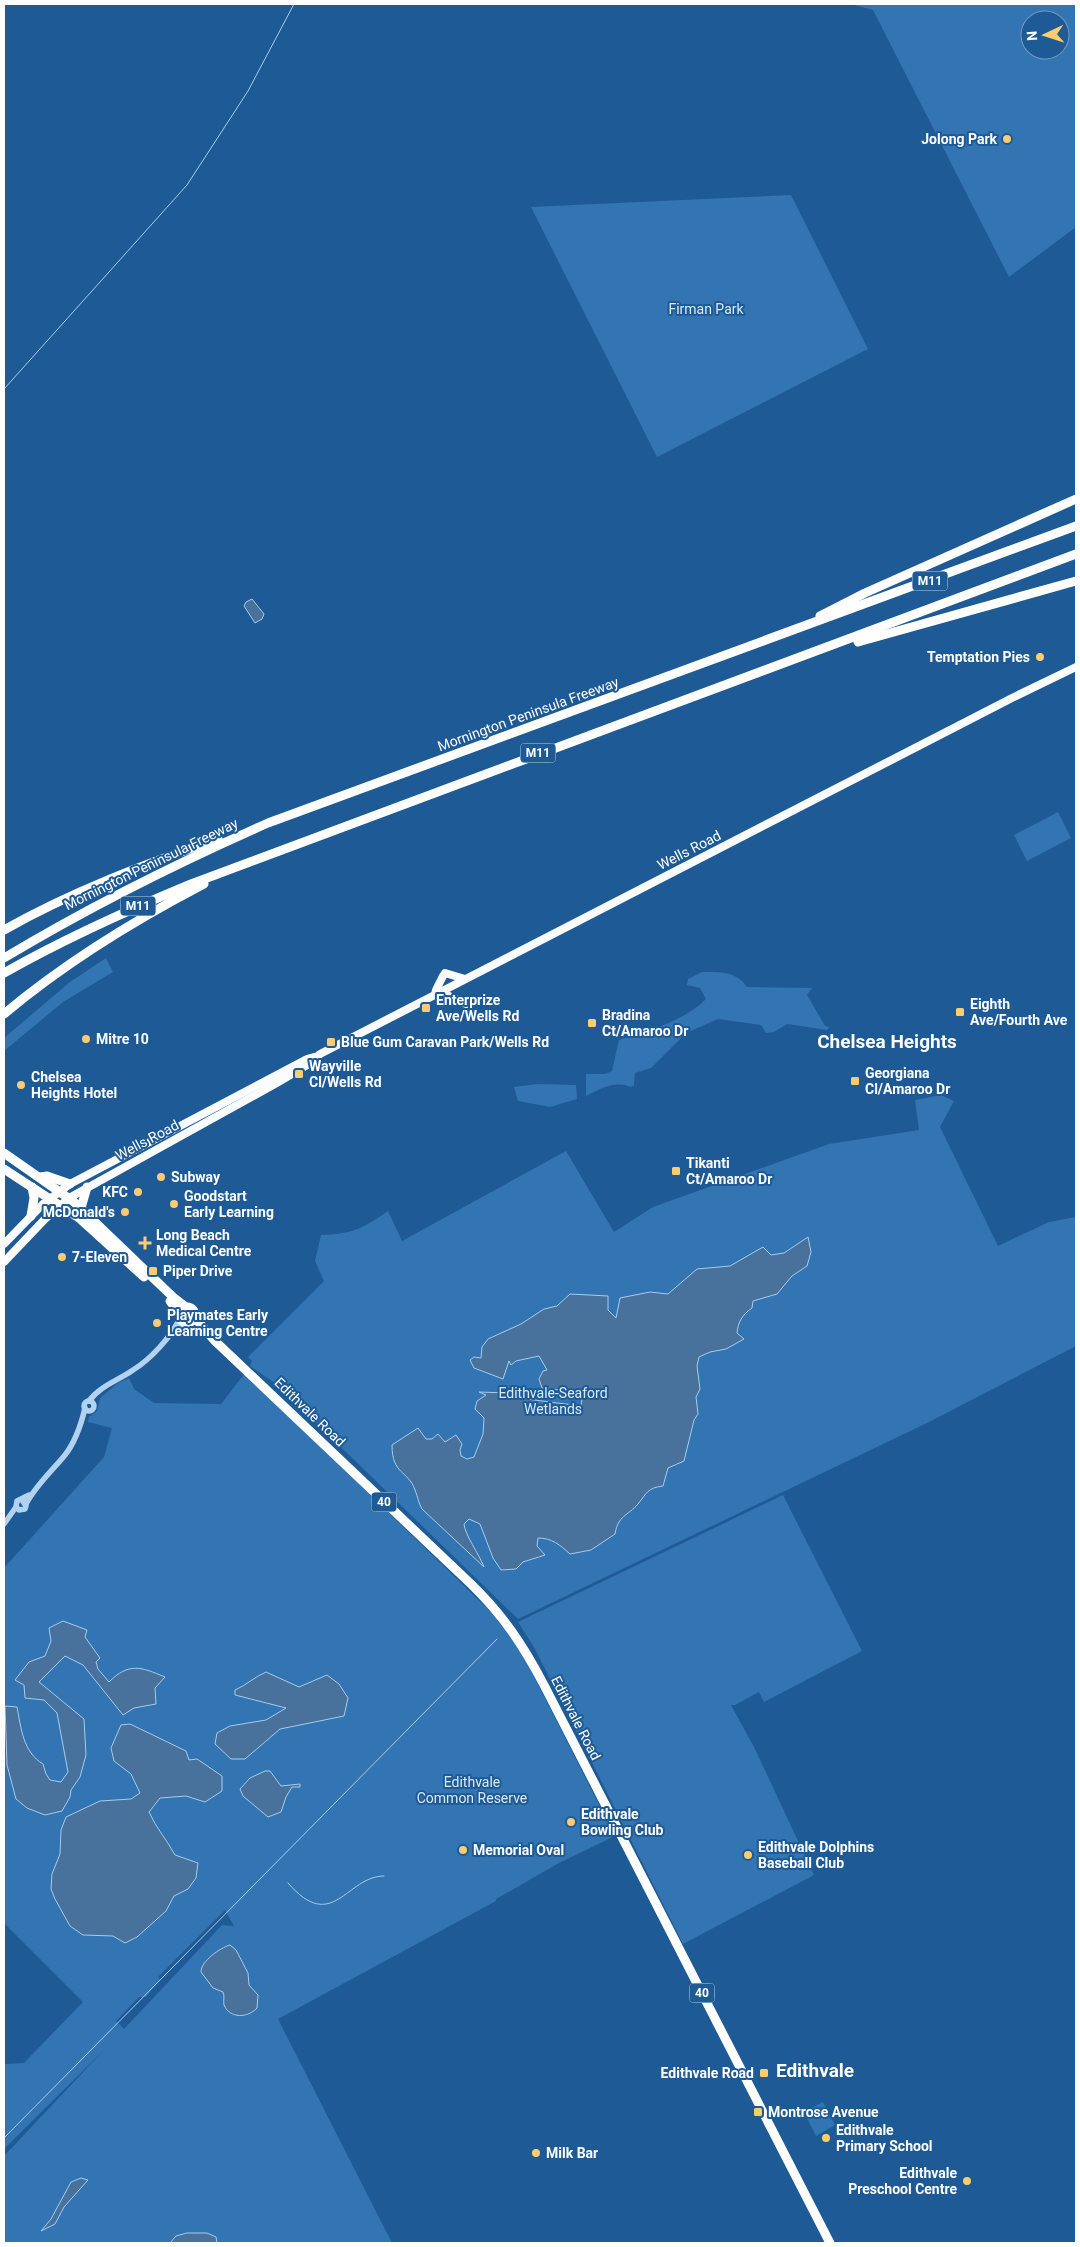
<svg xmlns="http://www.w3.org/2000/svg" width="1080" height="2247" font-family="Roboto,sans-serif">
  <style>
    .green { fill: #3374b3; fill-rule: evenodd }
    .water { fill: #48719b; stroke: #a5cdf0 }
    .lines { fill: none; stroke-linecap: round; stroke-linejoin: round }
    .stream { stroke: #a5cdf0; stroke-width: 1 }
    .minor { stroke: #b2d2ef; stroke-width: 5.5 }
    .major { stroke: #fafcff; stroke-width: 8 }
    .highway { stroke: #fff; stroke-width: 9 }
    .poi-dot { fill: #fdcb72; stroke: #1e5a95; stroke-width: 2 }
    .labels { text-anchor: middle; stroke-width: 4; stroke-linejoin: round; paint-order: stroke }
    .shield { fill: #1e5a95; stroke: #bccedf; stroke-width: 1 }
    .shield-label { font-size: 12px; font-weight: bold; fill: #fff }
    .poi-label { font-size: 14px; font-weight: bold; fill: #fff; stroke: #1e5a95; text-anchor: start }
    .park-label { font-size: 14px; fill: #d8eafa; stroke: #1e5a95 }
    .street-label { font-size: 14px; fill: #fff; stroke: #1e5a95 }
    .district-label { font-size: 19px; font-weight: bold; fill: #fff; stroke: #1e5a95 }
  </style>
  <rect width="100%" height="100%" fill="#1e5a95"/>
  <g class="green">
    <path d="M850 4H1076V227L1009 277 873 10ZM1030 20H1060V50H1030Z"/>
    <polygon points="791,195 868,349 657,457 531,207"/>
    <polygon points="1058,812 1071,838 1027,861 1014,835"/>
    <polygon points="106,958 113,972 63,1002 4,1051 4,1038 70,982"/>
    <path d="M702 972C721 972 736 971 747 987L812 988 807 995 825 1026 829 1027 827 1030 787 1024 774 1032 766 1033 761 1025 718 1019 686 1033 651 1068 635 1073 634 1085 631 1087C615 1080 600 1089 586 1096V1074H605L612 1071 619 1040C647 1032 686 1020 706 999L700 988 687 985 688 979Z"/>
    <polygon points="538,1084 576,1085 577,1099 550,1107 518,1101 514,1087"/>
    <path d="M936 1096H943L954 1101 940 1127 998 1246 1049 1222 1076 1217V1346L927 1423 518 1619 276 1384 250 1366 252 1361 248 1357 324 1281 315 1261 321 1235C352 1234 362 1229 388 1211L402 1241 566 1151 614 1232 653 1207 829 1144 919 1130 915 1100Z"/>
    <path d="M245 1373 494 1615 522 1653 615 1836 559 1863 496 1899V1901L278 2019 392 2243H4V2156L103 2051 4 2149V2064L24 2063 83 2002 4 1923V1568L104 1457 112 1428 88 1422 89 1417 97 1411 100 1398 118 1383 129 1378 134 1389 154 1403 221 1404ZM225 1910 234 1926 222 1925 124 2029 116 2021 139 1997H146L160 1979 158 1977Z"/>
    <polygon points="783,1495 862,1651 764,1702 759,1692 735,1705 731,1705 755,1749 814,1875 683,1944 535,1649 518,1622"/>
    <polygon points="823,2102 835,2125 816,2136 804,2112"/>
  </g>
  <g class="water">
    <polygon points="252,599 264,614 262,619 255,623 244,606 246,602"/>
    <path d="M808 1237 811 1252 807 1266 792 1276 777 1294 753 1301 752 1308C742 1315 738 1322 737 1333L744 1339 726 1349 710 1352 699 1357 697 1366 700 1389 696 1397 698 1414 694 1420 684 1461 668 1468 663 1486C647 1488 647 1493 638 1504 628 1516 618 1515 615 1534L591 1550 570 1554C560 1545 552 1538 538 1538L537 1546 545 1555 523 1562 516 1569 501 1570 493 1558 480 1524 469 1519 464 1524C465 1535 479 1554 484 1567L422 1509C418 1502 418 1497 415 1490 408 1470 392 1475 392 1445L418 1428 426 1439H432L438 1434 445 1442 456 1435 462 1444 460 1450 461 1456 467 1459 474 1457 483 1434 484 1418 475 1409 477 1401 486 1395 479 1392 508 1393 519 1398 581 1406 582 1399C570 1385 557 1392 542 1388L539 1379 543 1371 547 1370 539 1356 516 1361 511 1365 509 1361 503 1379 474 1368 470 1360 474 1357 481 1358 482 1347 488 1339 521 1324 544 1309 557 1306 570 1294 608 1296V1310L616 1318 620 1298 650 1292 668 1294 697 1269 730 1266 763 1247 771 1255 784 1253Z"/>
    <path d="M63 1621 87 1630 85 1637 100 1658 96 1662 98 1669 109 1682C129 1662 141 1667 165 1677L155 1688 156 1704 134 1708 123 1715 83 1665 65 1656 39 1682 84 1719 86 1755 80 1777 71 1790 70 1797 62 1811 45 1815 27 1808 16 1799 7 1765 5 1706 17 1707C21 1728 23 1752 43 1764L46 1774 50 1780 61 1782 68 1772 57 1713 44 1700 25 1698 24 1685 15 1680 29 1662 45 1656 51 1641 49 1628Z"/>
    <path d="M266 1672 299 1687 327 1675 339 1684 348 1698 344 1716 280 1729 245 1759H231L215 1744 217 1733 230 1726 266 1720 286 1708 235 1695V1690C247 1685 254 1677 266 1672Z"/>
    <path d="M130 1724 186 1751 189 1760 197 1759 222 1776V1791L205 1802 186 1796 160 1798 149 1812C156 1828 167 1840 175 1855L198 1863 196 1878 188 1889 174 1896 166 1911 137 1937 125 1943 113 1936 83 1935 70 1926 55 1899 51 1889 52 1874 60 1854 61 1830 66 1817 100 1801 131 1799 140 1793 131 1774 114 1761 111 1748 121 1725Z"/>
    <polygon points="265,1771 270,1771 281,1786 300,1784 300,1787 292,1787 286,1797 281,1812 268,1817 243,1796 240,1789 250,1778"/>
    <path d="M230 1945 236 1950 248 1973 249 1985 258 1995 257 2008C248 2018 230 2019 224 2005 223 2000 225 1997 223 1992L213 1988 201 1972C201 1961 220 1948 230 1945Z"/>
    <polygon points="81,2178 88,2180 64,2207 55,2224 41,2231 51,2219 71,2182"/>
    <polygon points="187,2233 207,2233 216,2237 217,2243 170,2243 176,2236"/>
  </g>
  <g class="lines">
    <g class="stream">
      <polyline points="4,389 187,185 248,91 294,4"/>
      <path d="M288 1883C333 1935 346 1876 384 1876"/>
      <polyline points="4,2138 497,1639"/>
    </g>
    <g class="minor">
      <polyline points="173,1331 185,1323"/>
      <path d="M89 1401C100 1386 119 1380 133 1370 151 1359 171 1337 180 1318"/>
      <circle cx="89" cy="1406" r="5"/>
      <polyline points="22,1500 26,1506 25,1509 19,1510 16,1507 17,1501 29,1495"/>
      <path d="M26 1504C36 1485 52 1471 65 1455 76 1441 81 1425 85 1408"/>
      <polyline points="4,1524 16,1507"/>
    </g>
    <g class="major">
      <polyline points="445,973 465,979"/>
      <polyline points="441,992 466,1004"/>
      <polyline points="435,995 436,990 443,976"/>
      <polyline points="4,1244 43,1204 70,1184 307,1059 314,1057"/>
      <polyline points="4,1262 45,1219 69,1198 275,1084 309,1064 320,1054 1012,698 1076,667"/>
    </g>
    <g class="highway">
      <polyline points="820,616 865,593 1076,499"/>
      <polyline points="858,642 1076,581"/>
      <path d="M4 930C71 892 145 864 218 839"/>
      <path d="M4 958C89 907 177 863 268 823L1076 526"/>
      <path d="M4 973C64 939 126 911 191 884L1076 554"/>
      <path d="M4 1014C66 962 133 921 204 884"/>
      <polyline points="4,1153 74,1202 173,1297 186,1307"/>
      <polyline points="4,1169 79,1218 144,1277"/>
      <polyline points="40,1177 47,1176 70,1184"/>
      <polyline points="81,1208 87,1187"/>
      <polyline points="31,1216 34,1198 32,1187"/>
      <polyline points="170,1301 179,1313"/>
      <circle cx="187" cy="1315" r="8"/>
      <path d="M195 1318 215 1341 471 1584C503 1615 523 1645 544 1685L830 2243"/>
    </g>
  </g>
  <g class="poi-dot">
    <circle cx="1007" cy="139" r="5"/>
    <circle cx="1040" cy="657" r="5"/>
    <rect x="421" y="1003" width="10" height="10" rx="2.5"/>
    <rect x="955" y="1007" width="10" height="10" rx="2.5"/>
    <rect x="587" y="1018" width="10" height="10" rx="2.5"/>
    <circle cx="86" cy="1039" r="5"/>
    <rect x="326" y="1037" width="10" height="10" rx="2.5"/>
    <rect x="294" y="1069" width="10" height="10" rx="2.5"/>
    <rect x="850" y="1076" width="10" height="10" rx="2.5"/>
    <circle cx="21" cy="1085" r="5"/>
    <rect x="671" y="1166" width="10" height="10" rx="2.5"/>
    <circle cx="161" cy="1177" r="5"/>
    <circle cx="138" cy="1192" r="5"/>
    <circle cx="174" cy="1204" r="5"/>
    <circle cx="125" cy="1212" r="5"/>
    <path d="M142.5 1235.5h5v5h5v5h-5v5h-5v-5h-5v-5h5z"/>
    <circle cx="62" cy="1257" r="5"/>
    <rect x="148" y="1266" width="10" height="10" rx="2.5"/>
    <circle cx="157" cy="1323" r="5"/>
    <circle cx="571" cy="1822" r="5"/>
    <circle cx="463" cy="1850" r="5"/>
    <circle cx="748" cy="1855" r="5"/>
    <rect x="759" y="2068" width="10" height="10" rx="2.5"/>
    <rect x="753" y="2107" width="10" height="10" rx="2.5"/>
    <circle cx="826" cy="2138" r="5"/>
    <circle cx="536" cy="2153" r="5"/>
    <circle cx="967" cy="2181" r="5"/>
  </g>
  <g class="labels">
    <g class="shield">
      <rect x="912.5" y="571.5" width="35" height="19" rx="4"/>
      <rect x="520.5" y="743.5" width="35" height="19" rx="4"/>
      <rect x="120.5" y="896.5" width="35" height="19" rx="4"/>
      <rect x="371.5" y="1492.5" width="25" height="19" rx="4"/>
      <rect x="689.5" y="1983.5" width="25" height="19" rx="4"/>
    </g>
    <g class="shield-label">
      <text x="930" y="585">M11</text>
      <text x="538" y="757">M11</text>
      <text x="138" y="910">M11</text>
      <text x="384" y="1506">40</text>
      <text x="702" y="1997">40</text>
    </g>
    <g class="poi-label">
      <text x="997" y="144" text-anchor="end">Jolong Park</text>
      <text x="1030" y="662" text-anchor="end">Temptation Pies</text>
      <text x="436" y="1005">Enterprize<tspan x="436" dy="16">Ave/Wells Rd</tspan></text>
      <text x="970" y="1009">Eighth<tspan x="970" dy="16">Ave/Fourth Ave</tspan></text>
      <text x="602" y="1020">Bradina<tspan x="602" dy="16">Ct/Amaroo Dr</tspan></text>
      <text x="96" y="1044">Mitre 10</text>
      <text x="341" y="1047">Blue Gum Caravan Park/Wells Rd</text>
      <text x="309" y="1071">Wayville<tspan x="309" dy="16">Cl/Wells Rd</tspan></text>
      <text x="865" y="1078">Georgiana<tspan x="865" dy="16">Cl/Amaroo Dr</tspan></text>
      <text x="31" y="1082">Chelsea<tspan x="31" dy="16">Heights Hotel</tspan></text>
      <text x="686" y="1168">Tikanti<tspan x="686" dy="16">Ct/Amaroo Dr</tspan></text>
      <text x="171" y="1182">Subway</text>
      <text x="128" y="1197" text-anchor="end">KFC</text>
      <text x="184" y="1201">Goodstart<tspan x="184" dy="16">Early Learning</tspan></text>
      <text x="115" y="1217" text-anchor="end">McDonald's</text>
      <text x="156" y="1240">Long Beach<tspan x="156" dy="16">Medical Centre</tspan></text>
      <text x="72" y="1262">7-Eleven</text>
      <text x="163" y="1276">Piper Drive</text>
      <text x="167" y="1320">Playmates Early<tspan x="167" dy="16">Learning Centre</tspan></text>
      <text x="581" y="1819">Edithvale<tspan x="581" dy="16">Bowling Club</tspan></text>
      <text x="758" y="1852">Edithvale Dolphins<tspan x="758" dy="16">Baseball Club</tspan></text>
      <text x="473" y="1855">Memorial Oval</text>
      <text x="754" y="2078" text-anchor="end">Edithvale Road</text>
      <text x="768" y="2117">Montrose Avenue</text>
      <text x="836" y="2135">Edithvale<tspan x="836" dy="16">Primary School</tspan></text>
      <text x="546" y="2158">Milk Bar</text>
      <text x="957" y="2178" text-anchor="end">Edithvale<tspan x="957" dy="16">Preschool Centre</tspan></text>
    </g>
    <g class="park-label">
      <text x="706" y="314">Firman Park</text>
      <text x="553" y="1398">Edithvale-Seaford<tspan x="553" dy="16">Wetlands</tspan></text>
      <text x="472" y="1787">Edithvale<tspan x="472" dy="16">Common Reserve</tspan></text>
    </g>
    <g class="street-label">
      <text transform="translate(528 714) rotate(-20)" y="5">Mornington Peninsula Freeway</text>
      <text transform="translate(689 850) rotate(-27)" y="5">Wells Road</text>
      <text transform="translate(151 864) rotate(-26)" y="5">Mornington Peninsula Freeway</text>
      <text transform="translate(147 1140) rotate(-28)" y="5">Wells Road</text>
      <text transform="translate(310 1412) rotate(44)" y="5">Edithvale Road</text>
      <text transform="translate(576 1718) rotate(63)" y="5">Edithvale Road</text>
    </g>
    <g class="district-label">
      <text x="887" y="1048">Chelsea Heights</text>
      <text x="815" y="2077">Edithvale</text>
    </g>
  </g>
  <rect width="1080" height="2247" fill="none" stroke="#ffffff" stroke-width="10"/>
  <g transform="translate(1045 35) rotate(266)"><circle r="24" fill="#1e5a95" stroke="#789cbf"/>
  <path d="M0-4L9 19L0 12L-9 19Z" fill="#fdcb72"/>
  <text y="-8" font-size="14" font-weight="bold" text-anchor="middle" fill="#ffffff">N</text>
  </g>
</svg>
